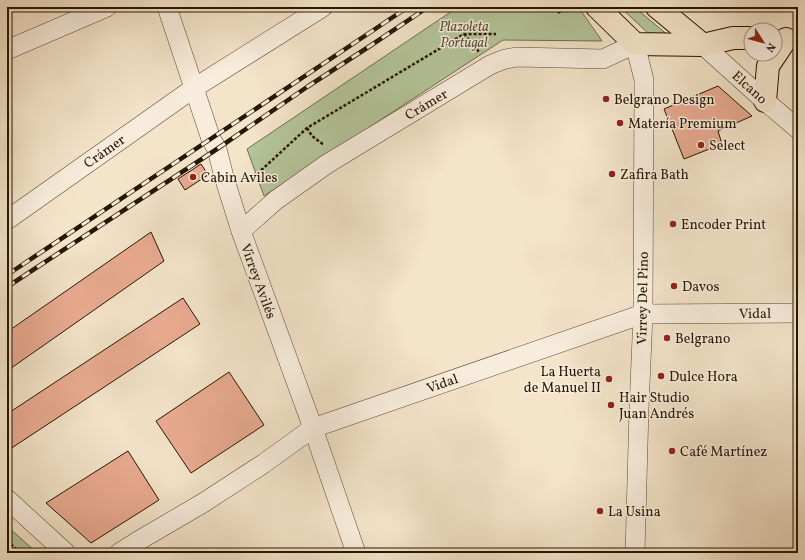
<svg xmlns="http://www.w3.org/2000/svg" width="805" height="560" font-family="Vollkorn,serif">
  <style>
    .green { fill: #b5c59b; stroke: #6e6e4e }
    .building { fill: #e9ab91; stroke: #271602 }
    .lines { fill: none; stroke-linecap: round; stroke-linejoin: round }
    .minor-casing { stroke: #5a4a34; stroke-width: 20 }
    .major-casing { stroke: #271602; stroke-width: 24 }
    .path { stroke: #271602; stroke-width: 2.5; stroke-dasharray: 3 2; stroke-linecap: butt }
    .minor { stroke: #f8eddd; stroke-width: 19 }
    .major { stroke: #f4e4ca; stroke-width: 22 }
    .rail-casing { stroke: #271602; stroke-width: 4.5 }
    .rail { stroke: #f8eddd; stroke-width: 3; stroke-dasharray: 9; stroke-linecap: butt }
    .poi-dot { fill: #8f2418; stroke: #f8eddd; stroke-width: 1.5 }
    .labels { text-anchor: middle; stroke-width: 3; stroke-linejoin: round; paint-order: stroke }
    .park-label { font-size: 14px; font-style: italic; fill: #595338; stroke: #f8eddd }
    .street-label { font-size: 14px; fill: #271602; stroke: #f8eddd }
    .poi-label { font-size: 14px; fill: #271602; stroke: #f8eddd; text-anchor: start }
  </style>
  <rect width="100%" height="100%" fill="#f4e4ca"/>
  <filter id="stains"><feTurbulence type="fractalNoise" baseFrequency=".005" numOctaves="4"/><feColorMatrix values="0 0 0 0 .2 0 0 0 0 .09 0 0 0 0 .02 0 0 0 .5 -.17"/></filter>
  <radialGradient id="worn" r=".72"><stop offset=".6" stop-color="#630" stop-opacity="0"/><stop offset="1" stop-color="#630" stop-opacity=".3"/></radialGradient>
  <g class="green">
    <polygon points="458,7 567,7 570,11 579,8 602,41 503,40 264,196 247,149"/>
    <polygon points="620,7 634,7 669,36 648,33"/>
    <polygon points="7,526 37,553 7,553"/>
  </g>
  <g class="building">
    <polygon points="718,86 752,116 718,131 722,144 684,159 664,109"/>
    <polygon points="201,164 208,175 185,190 178,179"/>
    <polygon points="151,232 164,261 7,371 7,332"/>
    <polygon points="183,298 200,324 7,451 7,414"/>
    <polygon points="229,372 264,425 191,473 156,421"/>
    <polygon points="128,451 159,500 91,543 46,503"/>
  </g>
  <g class="lines">
    <g class="minor-casing">
      <g id="minor">
        <polyline points="167,7 211,139 217,149 224,177 241,231 313,428 356,553"/>
        <polyline points="703,45 765,101 798,129"/>
        <polyline points="7,50 107,7"/>
        <polyline points="7,220 194,88 323,7"/>
        <polyline points="241,231 276,200 327,164 490,65 505,59 517,57 603,59 635,44 644,80 643,314 639,409 635,553"/>
        <polyline points="7,499 66,553"/>
        <polyline points="119,553 138,541 203,503 263,464 313,428 643,314 798,313"/>
      </g>
    </g>
    <g class="major-casing">
      <g id="major">
        <polyline points="597,7 635,44 703,45 733,38 751,38"/>
        <polyline points="657,7 703,45"/>
        <polyline points="765,101 768,66 786,39"/>
      </g>
    </g>
    <g class="path">
      <polyline points="558,13 566,7"/>
      <polyline points="464,34 479,52"/>
      <polyline points="307,128 312,136 324,145"/>
      <polyline points="243,176 256,175 307,128 464,34 496,34"/>
      <polyline points="7,541 21,553"/>
    </g>
    <use href="#minor" class="minor"/>
    <use href="#major" class="major"/>
    <g class="rail-casing">
      <g id="rail">
        <polyline points="7,275 408,7"/>
        <polyline points="7,287 217,149 307,87 370,46 428,7"/>
      </g>
    </g>
    <use href="#rail" class="rail"/>
  </g>
  <g class="poi-dot">
    <circle cx="606" cy="99" r="4"/>
    <circle cx="620" cy="123" r="4"/>
    <circle cx="701" cy="145" r="4"/>
    <circle cx="612" cy="174" r="4"/>
    <circle cx="193" cy="177" r="4"/>
    <circle cx="673" cy="224" r="4"/>
    <circle cx="674" cy="286" r="4"/>
    <circle cx="667" cy="338" r="4"/>
    <circle cx="661" cy="376" r="4"/>
    <circle cx="609" cy="379" r="4"/>
    <circle cx="611" cy="405" r="4"/>
    <circle cx="672" cy="451" r="4"/>
    <circle cx="600" cy="511" r="4"/>
  </g>
  <g class="labels">
    <g class="park-label">
      <text x="464" y="31">Plazoleta<tspan x="464" dy="16">Portugal</tspan></text>
    </g>
    <g class="street-label">
      <text transform="translate(750 87) rotate(42)" y="5">Elcano</text>
      <text transform="translate(426 104) rotate(-31)" y="5">Crámer</text>
      <text transform="translate(104 151) rotate(-35)" y="5">Crámer</text>
      <text transform="translate(259 281) rotate(70)" y="5">Virrey Avilés</text>
      <text transform="translate(642 298) rotate(-89)" y="5">Virrey Del Pino</text>
      <text transform="translate(755 313) rotate(-1)" y="5">Vidal</text>
      <text transform="translate(442 383) rotate(-19)" y="5">Vidal</text>
    </g>
    <g class="poi-label">
      <text x="614" y="104">Belgrano Design</text>
      <text x="628" y="128">Matería Premium</text>
      <text x="709" y="150">Select</text>
      <text x="620" y="179">Zafira Bath</text>
      <text x="201" y="182">Cabin Aviles</text>
      <text x="681" y="229">Encoder Print</text>
      <text x="682" y="291">Davos</text>
      <text x="675" y="343">Belgrano</text>
      <text x="601" y="376" text-anchor="end">La Huerta<tspan x="601" dy="16">de Manuel II</tspan></text>
      <text x="669" y="381">Dulce Hora</text>
      <text x="619" y="402">Hair Studio<tspan x="619" dy="16">Juan Andrés</tspan></text>
      <text x="680" y="456">Café Martínez</text>
      <text x="608" y="516">La Usina</text>
    </g>
  </g>
  <rect width="805" height="560" fill="none" stroke="#f4e4ca" stroke-width="24"/>
  <rect x="8" y="8" width="789" height="544" fill="none" stroke="#271602" stroke-width="2"/>
  <rect x="12" y="12" width="781" height="536" fill="none" stroke="#271602"/>
  <g transform="translate(763 42) rotate(126)"><circle r="19" fill="#f8eddd" stroke="#a49785"/>
  <path d="M0-3L7 15L0 10L-7 15Z" fill="#8f2418"/>
  <text y="-6" font-size="11" font-weight="bold" text-anchor="middle" fill="#271602">N</text>
  </g>
  <rect width="100%" height="100%" filter="url(#stains)"/>
  <rect width="100%" height="100%" fill="url(#worn)"/>
</svg>
